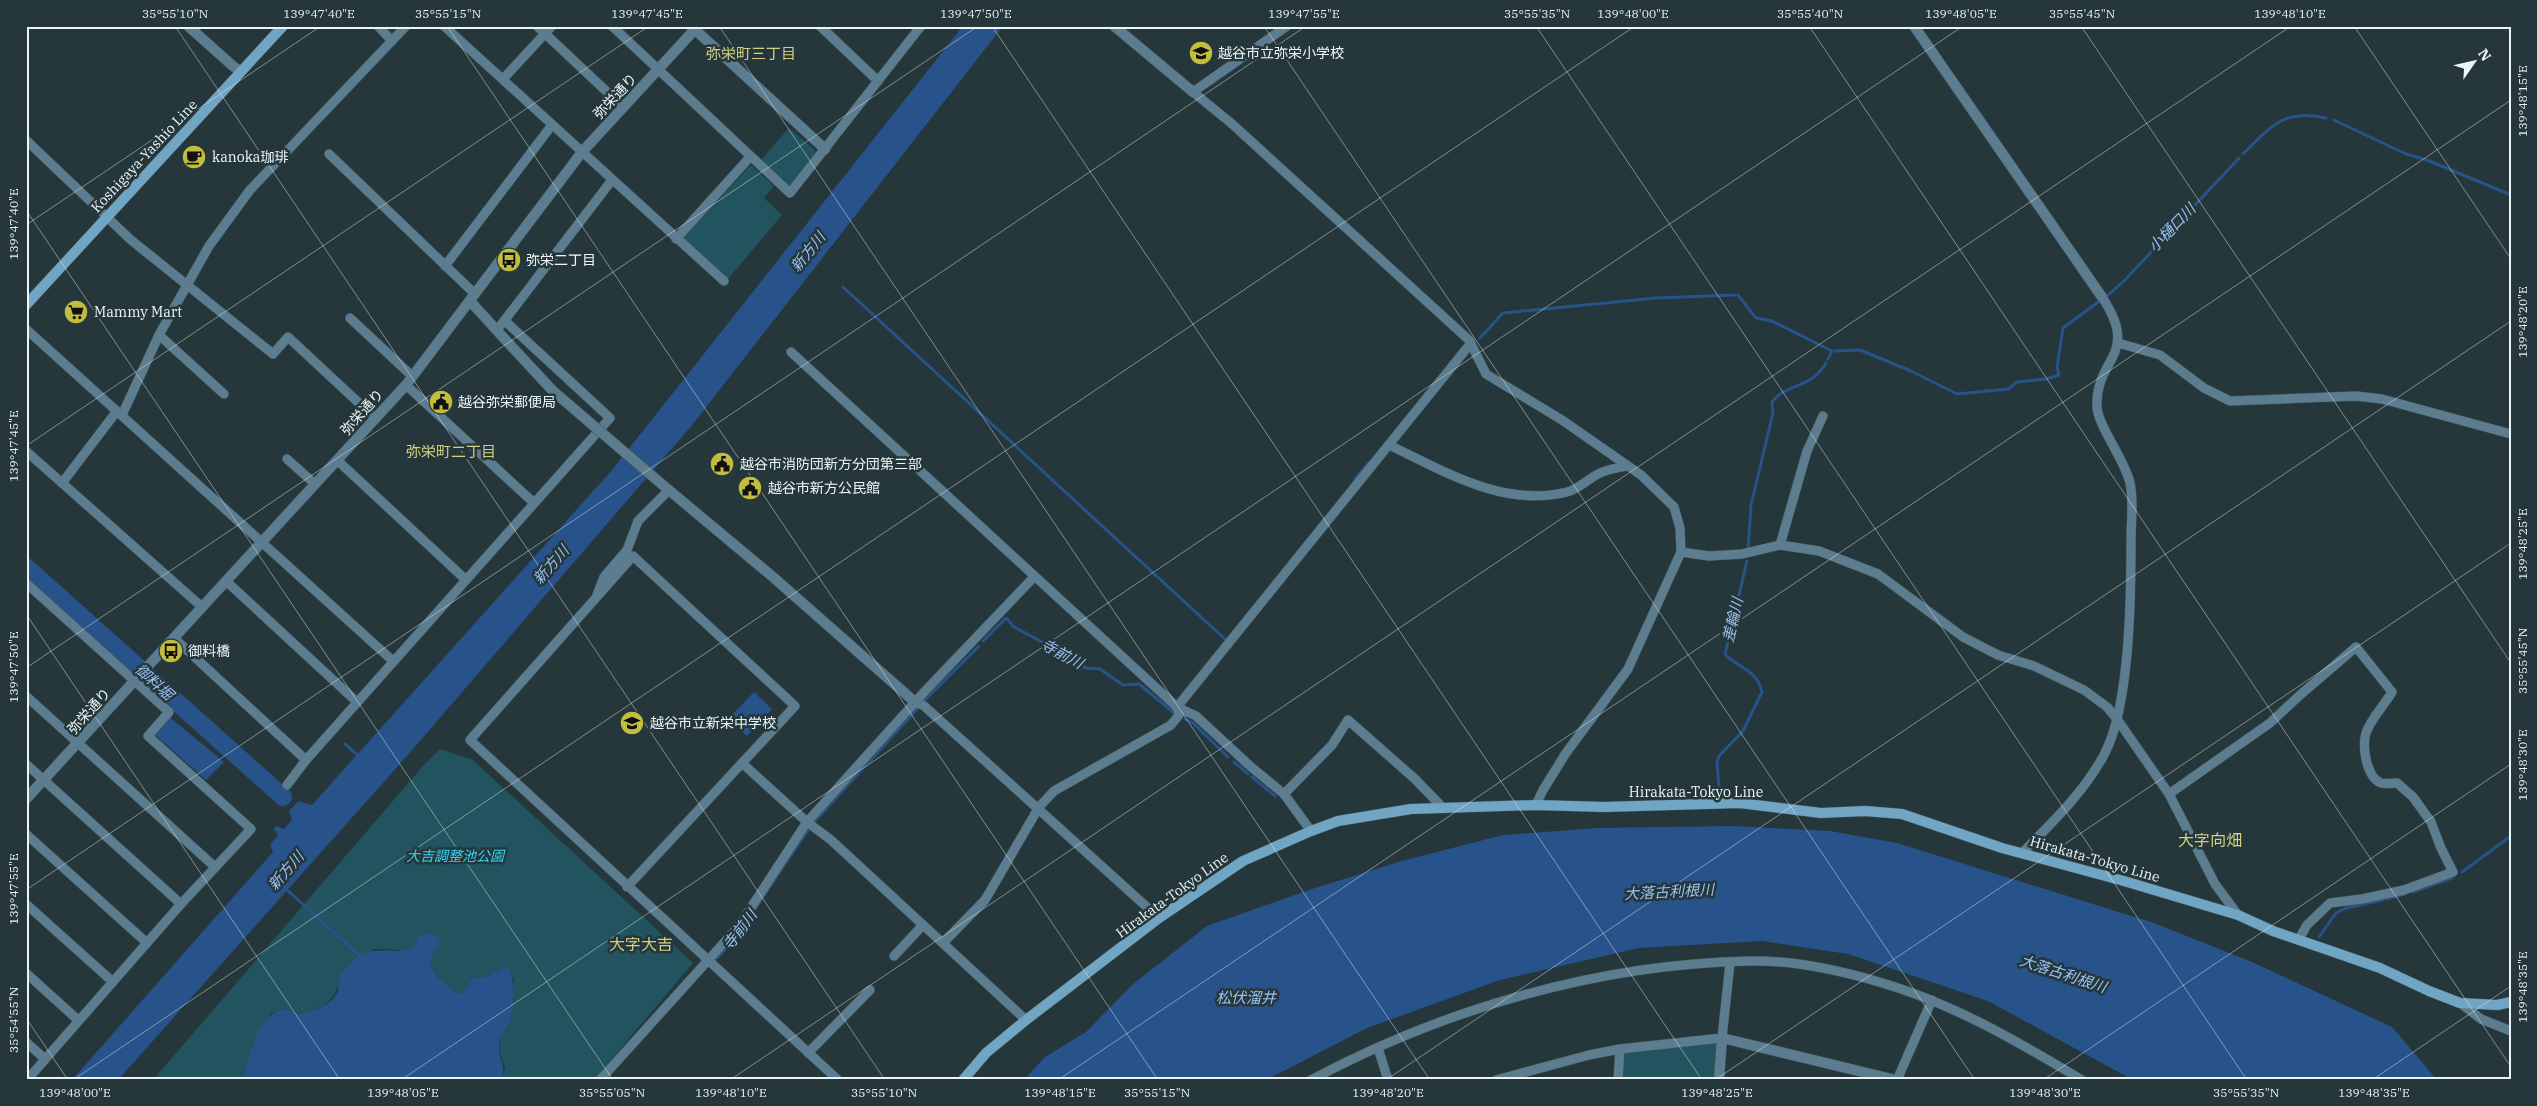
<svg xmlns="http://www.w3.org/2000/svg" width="2537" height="1106" font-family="'IBM Plex Serif','Noto Sans JP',serif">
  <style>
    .green { fill: #21545f }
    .water { fill: #28528a }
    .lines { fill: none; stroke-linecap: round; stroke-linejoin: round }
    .stream { stroke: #28528a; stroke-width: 3 }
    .river { stroke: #28528a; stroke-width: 18 }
    .minor-casing { stroke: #455659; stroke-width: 10 }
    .tertiary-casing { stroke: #455659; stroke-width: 11 }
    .secondary-casing { stroke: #455659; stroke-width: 11 }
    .minor { stroke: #5c7c8f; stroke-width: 9 }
    .tertiary { stroke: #5c7c8f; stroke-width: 10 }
    .secondary { stroke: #71a5c4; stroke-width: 10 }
    .tertiary-bridge-casing { stroke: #455659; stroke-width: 11; stroke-linecap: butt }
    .tertiary-bridge { stroke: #5c7c8f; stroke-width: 10 }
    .ticks { fill: none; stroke: #ecf6f9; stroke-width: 1; stroke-opacity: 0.45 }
    .labels { text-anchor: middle; stroke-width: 5; stroke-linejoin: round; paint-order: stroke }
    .poi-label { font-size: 14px; fill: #ecf6f9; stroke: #25373b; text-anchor: start }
    .street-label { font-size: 14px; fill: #ecf6f9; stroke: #25373b }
    .park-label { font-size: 14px; font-style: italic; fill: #2dd6f5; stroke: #25373b }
    .neighbourhood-label { font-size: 15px; fill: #d1cf81; stroke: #25373b }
    .water-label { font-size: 15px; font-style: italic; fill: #9dc1f3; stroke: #25373b }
    .quarter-label { font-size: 16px; fill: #d1cf81; stroke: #25373b }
    .neatline { fill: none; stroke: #ecf6f9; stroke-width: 2 }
    .ticks-label { font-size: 12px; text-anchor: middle; fill: #ecf6f9 }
  </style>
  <rect width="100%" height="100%" fill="#25373b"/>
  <g class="green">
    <polygon points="789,128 815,150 815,155 791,185 787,185 760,161"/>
    <polygon points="751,165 774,186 764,198 782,215 728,279 685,241 685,235"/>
    <path d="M440 749 473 760 693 963 594 1080H502L505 1068 499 1050 501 1036 510 1020 514 980 505 967 483 978H472L463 993H457L437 977 430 964 433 952 415 946 406 950 375 949 340 978C336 1002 322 1009 300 1014L293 1011 271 1013 249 1064 244 1080H153L422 767Z"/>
    <polygon points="1722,1038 1717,1080 1618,1080 1620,1049"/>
  </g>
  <g class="water">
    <polygon points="963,26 1003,26 693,424 407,756 118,1080 72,1080 273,852 270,845 278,835 274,829 276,826 284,829 292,820 289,811 298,801 312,805 612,470"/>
    <polygon points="754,692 772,709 747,736 728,719"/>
    <polygon points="167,715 224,762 206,780 152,732"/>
    <polygon points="1733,826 1830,831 1897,843 2154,923 2252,962 2392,1027 2437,1080 2133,1080 1988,1001 1848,954 1762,941 1639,948 1500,980 1367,1028 1266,1080 1024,1080 1045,1057 1086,1032 1133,984 1207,926 1309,890 1398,862 1503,835 1598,828"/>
    <path d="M428 933 439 938 440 945 433 952 430 964 437 977 457 993H463L472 978H483L505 967 510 970C515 984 514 1006 510 1020 506 1031 498 1037 499 1050 500 1064 506 1063 502 1080H244C249 1053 262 994 300 1014 314 1011 331 1006 338 991 339 987 338 983 339 979 342 969 351 962 359 956 379 945 397 956 415 946L418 936Z"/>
  </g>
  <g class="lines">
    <g class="stream">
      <polyline points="2334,120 2406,154 2427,160 2511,195"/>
      <path d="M2243 154C2270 127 2285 108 2326 118"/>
      <polyline points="843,287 1227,641"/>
      <polyline points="1738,295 1756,318 1772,321 1832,351 1828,359"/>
      <polyline points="2106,297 2125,280 2239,158"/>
      <polyline points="1480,338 1503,313 1656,298 1735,295"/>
      <polyline points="1835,351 1860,350 1911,371 1957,394 2008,389 2017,382 2046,379 2059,375 2057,367 2063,328 2101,300"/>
      <polyline points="1355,479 1369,462"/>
      <path d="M1748 551 1751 505 1773 413 1772 402C1786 383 1811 389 1826 363"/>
      <polyline points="983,641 1006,618 1014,627 1066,655 1086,668 1100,669 1123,685 1139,684 1173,712"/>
      <polyline points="924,701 979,646"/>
      <polyline points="1185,719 1193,723 1228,757"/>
      <polyline points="345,744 360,757"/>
      <polyline points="1234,762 1248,774"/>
      <polyline points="1252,777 1275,796"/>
      <path d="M1720 799 1717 762 1719 756 1743 731 1762 692C1757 669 1737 668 1725 654L1747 561"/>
      <polyline points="815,821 918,708"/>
      <polyline points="2462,872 2511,836"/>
      <polyline points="286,889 360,956"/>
      <polyline points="2413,892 2452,878"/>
      <polyline points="763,897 808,830"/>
      <polyline points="2387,899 2405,894"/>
      <polyline points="2319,937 2336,913 2346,908 2383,900"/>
      <polyline points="717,958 742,930 761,900"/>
    </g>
    <polyline class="river" points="26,567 283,797"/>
    <g class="minor-casing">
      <g id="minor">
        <polyline points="378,26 392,41"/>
        <polyline points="444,26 724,281"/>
        <polyline points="537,26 623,107"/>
        <polyline points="612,26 790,193 921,26"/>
        <polyline points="820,26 878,81"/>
        <polyline points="1287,26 1193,92 1231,123 1469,340 1486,374 1562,420 1641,475 1674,507 1680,528 1681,552 1628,669 1566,753 1543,790 1536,805"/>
        <polyline points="503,79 552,26"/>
        <polyline points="26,140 131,240 273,354 288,337 375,418"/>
        <polyline points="329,154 475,294"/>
        <polyline points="676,239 750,157"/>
        <polyline points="445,266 552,125"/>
        <polyline points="350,318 412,376"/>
        <polyline points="501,325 612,180"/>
        <polyline points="26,329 393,661"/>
        <polyline points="159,335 224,394"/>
        <polyline points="2118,343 2160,355 2204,388 2230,401 2356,396 2382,399 2511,434"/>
        <polyline points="791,352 1177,707 1196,716 1250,766 1284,794 1311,831"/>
        <polyline points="406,385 534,503"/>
        <polyline points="122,415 159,335 209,246 250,190 406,26"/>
        <path d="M1389 445C1444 471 1503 508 1567 492 1579 489 1589 478 1600 473 1608 469 1617 468 1626 466"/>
        <polyline points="26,451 202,607"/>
        <polyline points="287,459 315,484"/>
        <polyline points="337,460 465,579"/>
        <polyline points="62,483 117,411"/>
        <polyline points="1780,545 1807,451 1823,416"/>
        <polyline points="1681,552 1709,556 1742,554 1780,545 1819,551 1878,574 1963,637 1998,655 2034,666 2084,690 2107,707 2117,719 2169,794 2215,884 2238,915"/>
        <polyline points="226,581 357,702"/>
        <polyline points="26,583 169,712 148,736 251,829 181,904 27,1080"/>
        <polyline points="597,595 604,577 627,550 638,521 669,490"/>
        <polyline points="174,638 306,760"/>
        <polyline points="26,696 215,867"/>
        <polyline points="916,703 923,705 1159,918"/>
        <polyline points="1177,707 1471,343"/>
        <polyline points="742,763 807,822 831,840 1026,1020"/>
        <polyline points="26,764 181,904"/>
        <polyline points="287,785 306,760 610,418 505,321"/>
        <polyline points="1284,794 1332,745 1348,720 1415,779 1443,808"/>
        <path d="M2169 794 2270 723 2300 695 2356 647 2392 692C2384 706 2371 718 2366 733 2362 746 2366 777 2381 783 2385 784 2393 783 2397 783L2413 797 2431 822 2441 848 2453 872 2404 890 2362 899 2330 903 2307 925 2299 939"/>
        <polyline points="26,834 147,943"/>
        <path d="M2023 852C2053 822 2085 791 2105 753 2130 704 2131 597 2131 540 2131 521 2134 501 2130 483 2125 460 2098 426 2097 407 2095 357 2141 356 2102 297"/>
        <polyline points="627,887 795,706 633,556 470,740 838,1080"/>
        <polyline points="26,904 113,982"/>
        <polyline points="943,943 985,900 1039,807 1054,791 1171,725 1179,715 1177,707"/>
        <polyline points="894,956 923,925"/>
        <polyline points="26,973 78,1020"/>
        <polyline points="2460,1003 2481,1019 2511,1031"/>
        <polyline points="26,1042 45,1059"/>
        <polyline points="1378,1048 1388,1080"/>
        <polyline points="808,1053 870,990"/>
        <polyline points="600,1080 739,926 807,822 926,690 1034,577"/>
        <path d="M1311 1080C1444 1009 1598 964 1750 961 1793 960 1838 970 1879 982 1952 1003 2017 1041 2082 1080"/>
        <polyline points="1496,1080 1589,1055 1620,1049 1722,1038 1730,963"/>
        <polyline points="1618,1080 1620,1049"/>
        <polyline points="1897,1080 1932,1000"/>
      </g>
    </g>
    <g class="tertiary-casing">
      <g id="tertiary">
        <polyline points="188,26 234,67 241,71"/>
        <polyline points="691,26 825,149"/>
        <polyline points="1114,26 1193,92"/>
        <polyline points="1914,26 2102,297"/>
        <polyline points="470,301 501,335"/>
        <polyline points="664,486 773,577 916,703"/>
        <polyline points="26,799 406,385 582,152 698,26"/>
        <polyline points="1719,1080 1722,1038 1896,1080"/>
      </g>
    </g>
    <g class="secondary-casing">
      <g id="secondary">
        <polyline points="26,305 283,26"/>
        <polyline points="963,1080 986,1053 1026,1020 1159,918 1243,861 1311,831 1338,821 1411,809 1536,805 1604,807 1740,803 1821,813 1865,811 1902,814 2002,848 2124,881 2238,915 2273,931 2380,968 2429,991 2460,1003 2497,1005 2511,1002"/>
      </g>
    </g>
    <use href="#minor" class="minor"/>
    <use href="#tertiary" class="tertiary"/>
    <use href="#secondary" class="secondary"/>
    <g class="tertiary-bridge-casing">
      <polyline id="tertiary-bridge" points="501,335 553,391 664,486"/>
    </g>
    <use href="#tertiary-bridge" class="tertiary-bridge"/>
  </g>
  <path class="ticks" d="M175 26 885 1080M447 26 1158 1080M719 26 1430 1080M992 26 1702 1080M1264 26 1975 1080M1536 26 2247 1080M1809 26 2511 1067M2081 26 2511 663M2354 26 2511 259M26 210 613 1080M26 225 321 26M26 446 649 26M26 614 340 1080M26 668 978 26M26 890 1306 26M26 1018 68 1080M73 1080 1635 26M401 1080 1963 26M730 1080 2291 26M1058 1080 2511 100M1386 1080 2511 321M1715 1080 2511 543M2043 1080 2511 764M2372 1080 2511 986"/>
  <defs>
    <g id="school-disc" transform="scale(1.25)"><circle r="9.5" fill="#c3bd3f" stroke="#25373b"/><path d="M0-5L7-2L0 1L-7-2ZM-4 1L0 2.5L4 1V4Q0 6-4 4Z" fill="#111"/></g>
    <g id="cafe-disc" transform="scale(1.25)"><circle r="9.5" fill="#c3bd3f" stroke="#25373b"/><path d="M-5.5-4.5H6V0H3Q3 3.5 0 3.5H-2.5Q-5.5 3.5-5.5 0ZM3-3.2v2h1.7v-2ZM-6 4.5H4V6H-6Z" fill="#111"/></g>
    <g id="bus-disc" transform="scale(1.25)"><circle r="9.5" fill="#c3bd3f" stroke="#25373b"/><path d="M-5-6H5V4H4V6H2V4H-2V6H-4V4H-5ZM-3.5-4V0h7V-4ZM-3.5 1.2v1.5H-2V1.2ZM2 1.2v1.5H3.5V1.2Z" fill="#111"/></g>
    <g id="supermarket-disc" transform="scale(1.25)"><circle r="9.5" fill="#c3bd3f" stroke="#25373b"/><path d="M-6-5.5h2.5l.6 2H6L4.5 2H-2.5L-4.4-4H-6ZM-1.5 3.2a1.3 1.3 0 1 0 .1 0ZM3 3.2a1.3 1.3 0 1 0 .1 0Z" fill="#111"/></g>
    <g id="civic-disc" transform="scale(1.25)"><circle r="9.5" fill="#c3bd3f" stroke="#25373b"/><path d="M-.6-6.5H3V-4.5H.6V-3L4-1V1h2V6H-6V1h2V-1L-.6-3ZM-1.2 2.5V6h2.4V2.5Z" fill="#111"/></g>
  </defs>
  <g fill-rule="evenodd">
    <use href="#school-disc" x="1201" y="53"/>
    <use href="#cafe-disc" x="194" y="157"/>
    <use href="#bus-disc" x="509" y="260"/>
    <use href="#supermarket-disc" x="76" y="312"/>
    <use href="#civic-disc" x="441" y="402"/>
    <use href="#civic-disc" x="722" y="464"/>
    <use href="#civic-disc" x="750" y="488"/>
    <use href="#bus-disc" x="171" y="651"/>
    <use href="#school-disc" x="632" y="723"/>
  </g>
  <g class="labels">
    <g class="poi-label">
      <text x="1218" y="58">越谷市立弥栄小学校</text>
      <text x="212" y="162">kanoka珈琲</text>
      <text x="526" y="265">弥栄二丁目</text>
      <text x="94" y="317">Mammy Mart</text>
      <text x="458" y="407">越谷弥栄郵便局</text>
      <text x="740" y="469">越谷市消防団新方分団第三部</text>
      <text x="768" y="493">越谷市新方公民館</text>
      <text x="188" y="656">御料橋</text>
      <text x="650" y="728">越谷市立新栄中学校</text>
    </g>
    <g class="street-label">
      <text transform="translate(615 96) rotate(-47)" y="5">弥栄通り</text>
      <text transform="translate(144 156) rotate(-47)" y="5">Koshigaya-Yashio Line</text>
      <text transform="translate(362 412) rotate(-48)" y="5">弥栄通り</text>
      <text transform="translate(89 711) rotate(-48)" y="5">弥栄通り</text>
      <text x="1696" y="797">Hirakata-Tokyo Line</text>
      <text transform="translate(2095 859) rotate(16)" y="5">Hirakata-Tokyo Line</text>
      <text transform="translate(1172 895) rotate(-36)" y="5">Hirakata-Tokyo Line</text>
    </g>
    <g class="park-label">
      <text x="455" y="861">大吉調整池公園</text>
    </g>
    <g class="neighbourhood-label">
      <text x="751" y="59">弥栄町三丁目</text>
      <text x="451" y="457">弥栄町二丁目</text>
    </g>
    <g class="water-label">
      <text transform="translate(2172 228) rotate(-46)" y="5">小樋口川</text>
      <text transform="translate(808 252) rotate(-51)" y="5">新方川</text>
      <text transform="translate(551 565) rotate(-49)" y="5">新方川</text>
      <text transform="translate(1733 620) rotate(-77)" y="5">差輪川</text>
      <text transform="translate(1062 654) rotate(28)" y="5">寺前川</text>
      <text transform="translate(154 682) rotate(42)" y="5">御料堀</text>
      <text transform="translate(286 871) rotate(-49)" y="5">新方川</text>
      <text transform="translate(1669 892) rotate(-3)" y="5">大落古利根川</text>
      <text transform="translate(740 930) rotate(-53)" y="5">寺前川</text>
      <text transform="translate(2063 974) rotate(18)" y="5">大落古利根川</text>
      <text x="1246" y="1003">松伏溜井</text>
    </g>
    <g class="quarter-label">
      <text x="2210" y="846">大字向畑</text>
      <text x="641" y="950">大字大吉</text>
    </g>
  </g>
  <rect width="2537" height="1106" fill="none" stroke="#25373b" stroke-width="55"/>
  <g transform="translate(2474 62) rotate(56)" stroke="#25373b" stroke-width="4" paint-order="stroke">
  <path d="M0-4L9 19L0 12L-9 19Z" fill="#ecf6f9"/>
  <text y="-8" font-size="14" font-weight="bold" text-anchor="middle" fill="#ecf6f9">N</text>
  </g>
  <rect x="28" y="28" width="2482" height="1050" class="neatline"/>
  <g class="ticks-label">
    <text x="175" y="18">35°55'10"N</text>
    <text x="319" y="18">139°47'40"E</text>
    <text x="448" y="18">35°55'15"N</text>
    <text x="647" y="18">139°47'45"E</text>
    <text x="976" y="18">139°47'50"E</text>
    <text x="1304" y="18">139°47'55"E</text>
    <text x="1537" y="18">35°55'35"N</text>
    <text x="1633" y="18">139°48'00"E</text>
    <text x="1810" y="18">35°55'40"N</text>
    <text x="1961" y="18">139°48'05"E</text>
    <text x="2082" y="18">35°55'45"N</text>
    <text x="2290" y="18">139°48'10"E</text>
    <text transform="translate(2523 101) rotate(-90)" y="4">139°48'15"E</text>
    <text transform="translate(14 224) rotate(-90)" y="4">139°47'40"E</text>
    <text transform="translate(2523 322) rotate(-90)" y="4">139°48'20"E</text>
    <text transform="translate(14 446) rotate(-90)" y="4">139°47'45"E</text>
    <text transform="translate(2523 544) rotate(-90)" y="4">139°48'25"E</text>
    <text transform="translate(2523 661) rotate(-90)" y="4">35°55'45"N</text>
    <text transform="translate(14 667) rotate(-90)" y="4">139°47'50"E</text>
    <text transform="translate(2523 765) rotate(-90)" y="4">139°48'30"E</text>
    <text transform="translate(14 889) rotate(-90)" y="4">139°47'55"E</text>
    <text transform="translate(2523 987) rotate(-90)" y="4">139°48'35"E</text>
    <text transform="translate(14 1020) rotate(-90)" y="4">35°54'55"N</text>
    <text x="75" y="1097">139°48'00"E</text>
    <text x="403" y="1097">139°48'05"E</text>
    <text x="612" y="1097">35°55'05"N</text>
    <text x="731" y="1097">139°48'10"E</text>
    <text x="884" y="1097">35°55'10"N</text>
    <text x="1060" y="1097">139°48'15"E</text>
    <text x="1157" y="1097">35°55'15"N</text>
    <text x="1388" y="1097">139°48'20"E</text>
    <text x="1717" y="1097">139°48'25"E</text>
    <text x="2045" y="1097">139°48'30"E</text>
    <text x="2246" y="1097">35°55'35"N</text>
    <text x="2374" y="1097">139°48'35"E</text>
  </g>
</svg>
